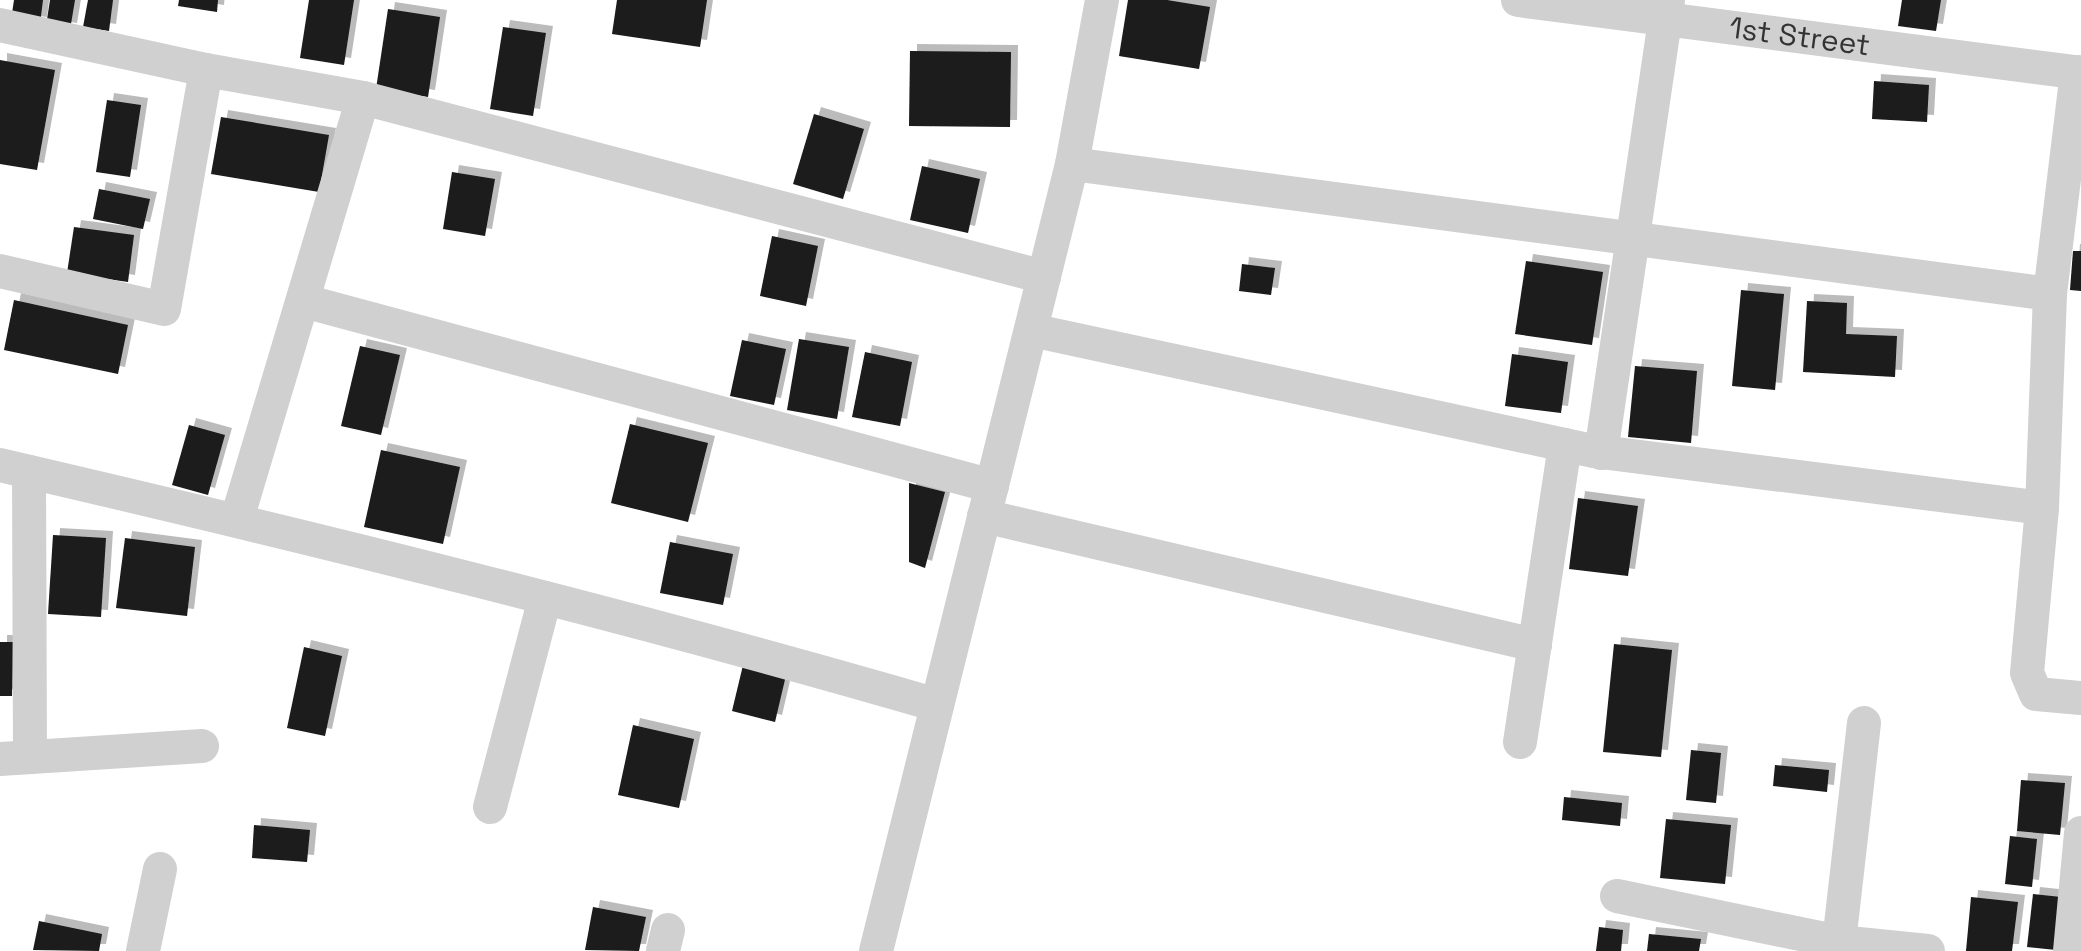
<svg xmlns="http://www.w3.org/2000/svg" width="2081" height="951" font-family="'Space Grotesk',sans-serif">
  <style>
    .building { fill: #1a1a1a; filter: url(#shadow) }
    .lines { fill: none; stroke-linecap: round; stroke-linejoin: round }
    .minor { stroke: #d0d0d0; stroke-width: 34 }
    .labels { text-anchor: middle; stroke-width: 8; stroke-linejoin: round; paint-order: stroke }
    .street-label { font-size: 30px; fill: #333; stroke: #fff }
  </style>
  <defs>
    <filter id="shadow"><feDropShadow dx="7" dy="-7" stdDeviation="0" flood-color="#0004"/></filter>
  </defs>
  <rect width="100%" height="100%" fill="#fff"/>
  <g class="building">
    <polygon points="14,0 43,0 40,24 11,20"/>
    <polygon points="50,0 75,0 70,30 46,26"/>
    <polygon points="88,0 113,0 109,31 83,27"/>
    <polygon points="179,0 218,0 217,12 178,6"/>
    <polygon points="309,0 354,0 344,65 300,58"/>
    <polygon points="617,0 707,0 700,47 612,34"/>
    <polygon points="1128,0 1167,0 1210,7 1199,69 1119,56"/>
    <polygon points="1902,0 1941,0 1936,31 1898,26"/>
    <polygon points="388,9 440,17 428,97 376,89"/>
    <polygon points="503,27 546,33 533,116 490,109"/>
    <polygon points="910,51 1011,52 1010,127 909,126"/>
    <polygon points="0,60 55,70 37,170 0,164"/>
    <polygon points="1874,81 1929,85 1927,122 1872,119"/>
    <polygon points="107,100 141,105 130,177 96,172"/>
    <polygon points="814,114 864,129 843,199 793,184"/>
    <polygon points="221,117 329,135 319,192 211,174"/>
    <polygon points="922,166 980,179 968,233 910,220"/>
    <polygon points="452,172 495,179 485,236 443,229"/>
    <polygon points="99,189 150,199 143,229 93,219"/>
    <polygon points="74,227 134,235 128,282 67,273"/>
    <polygon points="772,236 818,246 806,306 760,296"/>
    <polygon points="2073,251 2081,251 2081,291 2070,290"/>
    <polygon points="1526,261 1603,272 1592,345 1515,334"/>
    <polygon points="1242,264 1275,268 1271,295 1239,291"/>
    <polygon points="1741,290 1784,294 1775,390 1732,386"/>
    <polygon points="14,300 128,325 118,374 4,350"/>
    <polygon points="1807,301 1847,303 1846,334 1897,336 1895,377 1803,372"/>
    <polygon points="799,339 849,347 837,419 787,410"/>
    <polygon points="742,340 786,349 774,405 730,396"/>
    <polygon points="360,346 400,355 381,435 341,426"/>
    <polygon points="865,352 912,362 900,426 852,417"/>
    <polygon points="1512,354 1568,362 1561,413 1505,406"/>
    <polygon points="1635,366 1697,371 1691,443 1628,437"/>
    <polygon points="630,424 708,443 688,522 611,503"/>
    <polygon points="189,425 225,435 208,495 172,485"/>
    <polygon points="381,450 460,467 443,544 364,527"/>
    <polygon points="909,483 945,492 925,568 909,562"/>
    <polygon points="1578,498 1638,506 1628,576 1569,569"/>
    <polygon points="53,535 106,538 101,617 48,614"/>
    <polygon points="125,538 195,547 187,616 116,608"/>
    <polygon points="670,542 733,554 723,605 660,593"/>
    <polygon points="0,642 13,642 12,696 0,696"/>
    <polygon points="1614,644 1672,650 1661,757 1603,752"/>
    <polygon points="304,647 342,656 325,736 287,728"/>
    <polygon points="744,661 787,671 775,722 732,711"/>
    <polygon points="633,725 694,739 679,808 618,795"/>
    <polygon points="1691,750 1721,753 1716,803 1686,800"/>
    <polygon points="1775,765 1829,770 1827,792 1773,786"/>
    <polygon points="2021,780 2065,783 2060,835 2017,831"/>
    <polygon points="1564,797 1622,803 1620,826 1562,820"/>
    <polygon points="1666,819 1731,825 1725,884 1660,878"/>
    <polygon points="254,825 310,830 307,862 252,858"/>
    <polygon points="2010,836 2037,839 2032,887 2005,884"/>
    <polygon points="2033,894 2061,897 2056,950 2027,947"/>
    <polygon points="1971,897 2018,902 2012,951 1966,951"/>
    <polygon points="593,907 646,917 639,951 585,950"/>
    <polygon points="39,921 102,934 99,951 33,950"/>
    <polygon points="1599,927 1623,930 1621,951 1596,951"/>
    <polygon points="1649,934 1701,939 1699,951 1647,951"/>
  </g>
  <g class="lines">
    <g class="minor">
      <path id="s1" d="M1518 0 2081 73"/>
      <polyline points="0,25 206,70 363,98 1044,277"/>
      <polyline points="2077,72 2050,294 2042,508 2027,673 2036,694 2081,698"/>
      <polyline points="1072,164 2050,294"/>
      <polyline points="0,271 164,309 206,70"/>
      <polyline points="304,301 992,486"/>
      <polyline points="1031,330 1593,451 2042,508"/>
      <polyline points="1601,453 1668,0"/>
      <path d="M0 465C314 538 627 615 937 705"/>
      <polyline points="29,472 30,757"/>
      <polyline points="984,516 1535,645"/>
      <polyline points="237,519 363,98"/>
      <polyline points="1520,742 1565,445"/>
      <polyline points="0,759 202,746"/>
      <polyline points="490,807 545,598"/>
      <polyline points="1617,896 1839,942 1928,951"/>
      <polyline points="143,951 160,869"/>
      <polyline points="663,951 668,930"/>
      <polyline points="876,951 1072,164 1102,0"/>
      <polyline points="1838,951 1864,723"/>
      <polyline points="2070,951 2081,833"/>
    </g>
  </g>
  <g class="labels">
    <g class="street-label">
      <text dy="10" stroke="none"><textPath href="#s1" startOffset="284">1st Street</textPath></text>
    </g>
  </g>
</svg>
